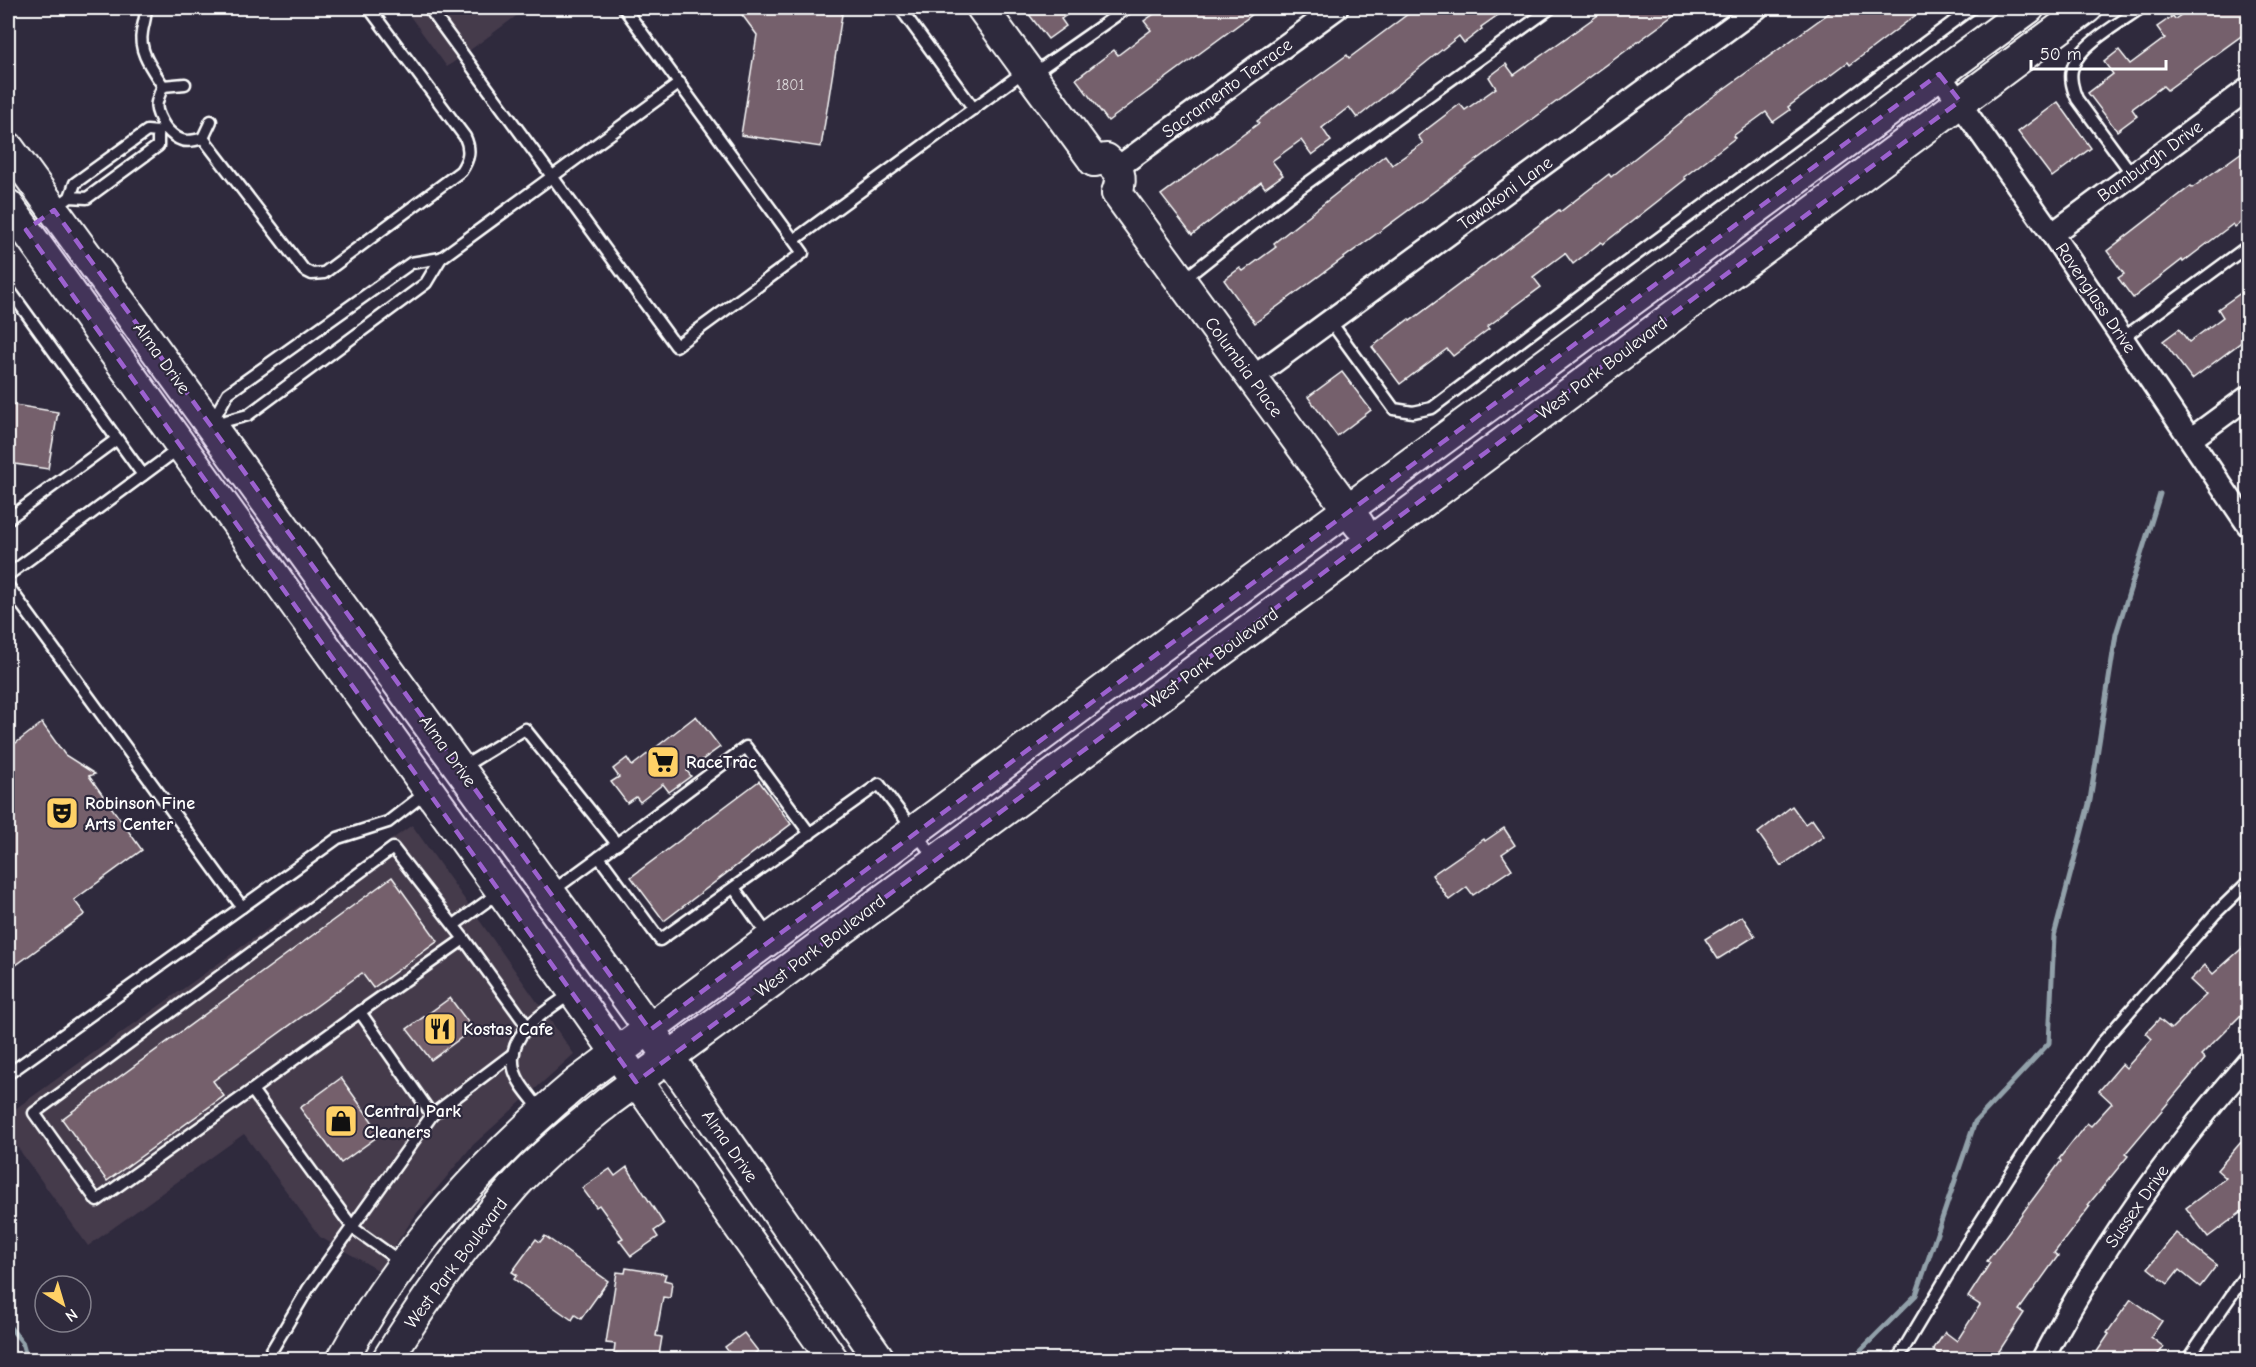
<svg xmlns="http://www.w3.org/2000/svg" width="2256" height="1367" font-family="'Comic Neue',sans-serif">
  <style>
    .built { fill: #443a4b }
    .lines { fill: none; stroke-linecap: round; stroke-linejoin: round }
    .stream { stroke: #92a1aa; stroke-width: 5 }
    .building { fill: #75616c; stroke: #fff; stroke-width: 1.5 }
    .lane-casing { stroke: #fff; stroke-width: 15 }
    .street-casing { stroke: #fff; stroke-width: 26 }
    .secondary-casing { stroke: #fff; stroke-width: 34 }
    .lane { stroke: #2f2a3d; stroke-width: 10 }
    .street { stroke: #2f2a3d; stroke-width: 21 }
    .secondary { stroke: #2f2a3d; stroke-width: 30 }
    .marked { fill: #9c61cf; fill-opacity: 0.2; stroke: #9c61cf; stroke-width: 4.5; stroke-dasharray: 12 8; stroke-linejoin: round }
    .labels { text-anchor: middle; stroke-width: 4.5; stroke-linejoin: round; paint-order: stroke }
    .number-label { font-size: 15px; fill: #dcd8da }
    .street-label { font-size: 18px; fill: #fff; stroke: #2f2a3d }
    .poi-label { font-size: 18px; font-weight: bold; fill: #fff; stroke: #2f2a3d; text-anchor: start }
  </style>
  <rect width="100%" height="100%" fill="#2f2a3d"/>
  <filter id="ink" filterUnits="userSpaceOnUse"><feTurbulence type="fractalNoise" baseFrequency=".0167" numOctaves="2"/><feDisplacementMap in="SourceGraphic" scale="12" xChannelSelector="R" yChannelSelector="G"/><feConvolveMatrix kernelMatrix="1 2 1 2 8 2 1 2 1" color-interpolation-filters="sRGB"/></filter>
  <g filter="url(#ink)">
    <g class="built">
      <polygon points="404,8 527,8 447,67"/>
      <polygon points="412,825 574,1054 472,1146 417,1213 378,1270 320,1237 244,1134 88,1246 8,1134 8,1114"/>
    </g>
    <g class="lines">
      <g class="stream">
        <polyline points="8,1325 22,1342 27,1360"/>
        <polyline points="1851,1360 1916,1295 1975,1122 2049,1043 2054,936 2090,800 2116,634 2160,494"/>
      </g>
    </g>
    <g class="building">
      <polygon points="737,8 843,8 821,147 741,135 757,35"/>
      <polygon points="1024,8 1077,8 1061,19 1066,26 1048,39"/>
      <polygon points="1163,8 1261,8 1108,121 1076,79 1114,50 1118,55 1151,30 1144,21"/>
      <polygon points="1416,8 1508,8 1481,27 1482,29 1464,43 1459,36 1357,118 1349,107 1322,128 1331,141 1312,155 1301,140 1272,161 1283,175 1265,188 1261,182 1192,235 1161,195 1259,123 1257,121 1296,92 1347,55 1349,58"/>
      <polygon points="1608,8 1684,8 1255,323 1224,280 1240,268 1243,271 1276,247 1274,243 1385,155 1392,165 1423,143 1418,136 1460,104 1465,110 1496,88 1489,77 1506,64 1514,75"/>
      <polygon points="1836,8 1925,8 1850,65 1848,62 1788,107 1790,110 1773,122 1766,112 1733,136 1735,138 1684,177 1686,179 1603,244 1601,242 1573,264 1565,253 1533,277 1541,287 1487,327 1489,329 1453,356 1447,349 1400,384 1372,347 1409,319 1410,321 1559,210 1560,212 1609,174 1611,177 1707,101"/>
      <polygon points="2191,8 2243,8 2248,15 2248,31 2167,90 2163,86 2132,109 2137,116 2117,131 2088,93 2113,74 2104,62 2119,50 2130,64 2165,38 2157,27 2173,16 2175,19"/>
      <polygon points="2058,102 2091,148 2052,177 2018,132"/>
      <polygon points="2242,152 2248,161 2248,217 2235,227 2233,224 2183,262 2182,260 2133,298 2118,278 2124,274 2107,251 2191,186 2192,188"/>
      <polygon points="2248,288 2248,337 2192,379 2163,341 2179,329 2189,342 2223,317 2218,309"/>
      <polygon points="1342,372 1371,410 1337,436 1308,397"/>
      <polygon points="8,404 58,412 48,469 8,463"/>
      <polygon points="696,716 720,747 687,771 691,776 669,792 663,784 640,802 636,797 627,803 611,782 619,777 613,769 627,758 632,766"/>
      <polygon points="42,723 65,755 95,774 89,776 142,850 74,900 85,914 8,971 8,749"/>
      <polygon points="759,781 791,824 664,921 631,877"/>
      <polygon points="1792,806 1805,824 1812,819 1824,836 1781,866 1758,833"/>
      <polygon points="1504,828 1515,845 1502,854 1512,869 1473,895 1467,887 1449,900 1432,875 1484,839 1485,841"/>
      <polygon points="392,877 438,941 373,988 362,973 213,1081 224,1096 107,1181 62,1119"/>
      <polygon points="1742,916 1755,936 1718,959 1705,939"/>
      <polygon points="2248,943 2248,1008 2201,1055 2205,1059 2125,1154 2128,1156 2088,1205 2090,1206 2054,1253 2058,1256 2019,1310 2024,1313 1994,1359 1948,1359 1933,1350 1945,1332 1957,1341 1980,1305 1968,1297 1990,1263 1987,1261 2061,1161 2059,1159 2087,1123 2091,1126 2112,1103 2099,1091 2122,1064 2126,1068 2152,1039 2146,1033 2159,1019 2171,1029 2206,995 2190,980 2205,965 2213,974"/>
      <polygon points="450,998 473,1029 431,1060 407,1029"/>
      <polygon points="341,1078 381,1134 341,1163 300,1108"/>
      <polygon points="2248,1134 2248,1207 2208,1237 2186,1208 2226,1178 2217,1170"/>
      <polygon points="627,1167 664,1224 654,1231 658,1237 631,1256 619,1240 623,1238 599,1205 596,1207 582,1188 610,1169 615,1176"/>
      <polygon points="2176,1233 2217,1265 2200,1287 2179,1270 2168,1284 2148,1268"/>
      <polygon points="545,1236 608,1281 581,1319 575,1315 572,1320 514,1279 517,1275 512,1272 536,1239 540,1242"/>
      <polygon points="626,1268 666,1274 664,1280 672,1282 670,1298 663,1297 656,1336 662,1337 659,1355 654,1354 653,1358 614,1353 615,1344 606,1343 617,1272 625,1273"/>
      <polygon points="2131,1299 2162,1321 2151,1337 2164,1347 2154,1359 2092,1359 2109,1334 2107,1333"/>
      <polygon points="744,1333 758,1351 747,1359 734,1359 725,1347"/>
    </g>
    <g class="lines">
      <g class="lane-casing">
        <g id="lane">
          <path d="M145 8C147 16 143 23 142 32 138 52 153 70 163 86 154 105 154 109 165 127"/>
          <polyline points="429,8 676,346 803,253 624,8"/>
          <polyline points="900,8 974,109"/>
          <polyline points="1034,73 1127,8"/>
          <polyline points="163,86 185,84"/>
          <path d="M158 132 165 127C177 141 185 144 203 138L304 270 312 274 324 273 461 171C469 159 471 150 465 137L369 8"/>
          <polyline points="203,138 211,121"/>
          <path d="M2132 174 2077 99C2073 90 2069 76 2073 67 2079 45 2123 21 2141 8"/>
          <polyline points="54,209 70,197 75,183 147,131 158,132 158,146 87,198 70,197"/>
          <polyline points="794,240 1026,70"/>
          <polyline points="8,243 25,230"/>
          <polyline points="1183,280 1288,197 1551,8"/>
          <polyline points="8,288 143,475"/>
          <polyline points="1330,321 1394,409 1413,412 1432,408 1606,277 1972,8"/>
          <polyline points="2123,338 2248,246"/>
          <polyline points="212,422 228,393 411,263 441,258"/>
          <polyline points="214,424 248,415 426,283 441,258 680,83"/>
          <polyline points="8,519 117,439"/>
          <polyline points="8,575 181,447"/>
          <polyline points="8,586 242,907 8,1074"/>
          <polyline points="461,768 525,729 617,844"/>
          <polyline points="810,834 746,747 599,857 660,940 879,784 936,860"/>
          <polyline points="734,888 770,938"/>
          <polyline points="551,892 599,857"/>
          <polyline points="242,907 338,838 388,822 428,791"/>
          <polyline points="454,925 501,891"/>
          <polyline points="464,939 527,1026"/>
          <polyline points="252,1090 97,1201 34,1113 393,848 464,939 360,1012"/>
          <path d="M542 1112C533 1099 518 1085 514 1069 505 1032 549 1010 573 992"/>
          <polyline points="432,1115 514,1053"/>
          <polyline points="266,1360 308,1289 432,1115 360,1012 252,1090 353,1228 402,1263"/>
          <polyline points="1897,1360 1965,1246 2035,1136 2101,1044 2215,914 2248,882"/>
          <polyline points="2187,1360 2248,1271"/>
        </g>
      </g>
      <g class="street-casing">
        <g id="street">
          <polyline points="1939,74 2052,234 2248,525"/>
          <polyline points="1117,168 1337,8"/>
          <polyline points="2052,234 2248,89"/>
          <polyline points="1252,378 1757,8"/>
          <polyline points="2191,439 2248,397"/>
          <path d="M2042 1360C2098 1253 2169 1153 2248 1062"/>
        </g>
      </g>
      <g class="secondary-casing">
        <g id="secondary">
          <polyline points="982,8 1094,161"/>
          <polyline points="8,147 650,1030 880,1360"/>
          <path d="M1094 161 1106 159C1120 171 1123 176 1117 193"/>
          <polyline points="1117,193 1359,525"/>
          <polyline points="8,205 573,991 833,1360"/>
          <path d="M342 1360C401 1251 484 1161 578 1082L1177 635 2029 8"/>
          <path d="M387 1360C425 1299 468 1239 515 1185 543 1154 576 1128 608 1102L1371 541 2087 8"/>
        </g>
      </g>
      <use href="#lane" class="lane"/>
      <use href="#street" class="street"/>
      <use href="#secondary" class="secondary"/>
    </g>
  </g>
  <path class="marked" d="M1939 74 1960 101 636 1082 26 230 54 210 650 1030Z"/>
  <defs>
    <g id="supermarket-square" transform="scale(1.725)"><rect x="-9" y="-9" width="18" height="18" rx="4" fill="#ffd166" stroke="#2f2a3d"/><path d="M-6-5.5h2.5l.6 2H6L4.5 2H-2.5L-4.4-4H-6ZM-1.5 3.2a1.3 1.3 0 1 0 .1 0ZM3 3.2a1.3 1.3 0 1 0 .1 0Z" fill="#111"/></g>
    <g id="theatre-square" transform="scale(1.725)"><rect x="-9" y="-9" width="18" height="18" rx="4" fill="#ffd166" stroke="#2f2a3d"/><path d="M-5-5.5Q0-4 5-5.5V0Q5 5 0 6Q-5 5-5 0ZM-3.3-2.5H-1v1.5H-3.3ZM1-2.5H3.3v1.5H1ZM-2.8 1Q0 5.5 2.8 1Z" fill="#111"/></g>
    <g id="restaurant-square" transform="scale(1.725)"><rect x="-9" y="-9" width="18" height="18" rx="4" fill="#ffd166" stroke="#2f2a3d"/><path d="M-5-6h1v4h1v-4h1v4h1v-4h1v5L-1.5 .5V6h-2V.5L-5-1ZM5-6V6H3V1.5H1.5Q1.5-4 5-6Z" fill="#111"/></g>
    <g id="shop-square" transform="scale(1.725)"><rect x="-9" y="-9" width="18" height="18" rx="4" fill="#ffd166" stroke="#2f2a3d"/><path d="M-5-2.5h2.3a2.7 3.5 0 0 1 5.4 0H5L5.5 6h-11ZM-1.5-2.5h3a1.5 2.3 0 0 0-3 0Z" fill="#111"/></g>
  </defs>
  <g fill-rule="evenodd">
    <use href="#supermarket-square" x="663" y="762"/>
    <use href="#theatre-square" x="62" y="813"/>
    <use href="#restaurant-square" x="440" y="1029"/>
    <use href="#shop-square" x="341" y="1121"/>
  </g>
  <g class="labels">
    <g class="number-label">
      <text x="790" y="90">1801</text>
    </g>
    <g class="street-label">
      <text transform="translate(1227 88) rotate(-36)" y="6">Sacramento Terrace</text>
      <text transform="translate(2150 161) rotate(-36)" y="6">Bamburgh Drive</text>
      <text transform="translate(1505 193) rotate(-36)" y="6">Tawakoni Lane</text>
      <text transform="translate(2096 298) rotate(56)" y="6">Ravenglass Drive</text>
      <text transform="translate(162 358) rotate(54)" y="6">Alma Drive</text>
      <text transform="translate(1244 367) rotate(54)" y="6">Columbia Place</text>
      <text transform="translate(1602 368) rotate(-37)" y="6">West Park Boulevard</text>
      <text transform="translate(1212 658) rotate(-36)" y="6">West Park Boulevard</text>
      <text transform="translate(448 751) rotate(54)" y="6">Alma Drive</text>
      <text transform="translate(820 946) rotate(-37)" y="6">West Park Boulevard</text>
      <text transform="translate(730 1146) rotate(55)" y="6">Alma Drive</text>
      <text transform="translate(2137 1206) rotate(-55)" y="6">Sussex Drive</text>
      <text transform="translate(456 1263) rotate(-53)" y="6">West Park Boulevard</text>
    </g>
    <g class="poi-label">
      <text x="686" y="768">RaceTrac</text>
      <text x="85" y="809">Robinson Fine<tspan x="85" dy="21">Arts Center</tspan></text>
      <text x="463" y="1035">Kostas Cafe</text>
      <text x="364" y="1117">Central Park<tspan x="364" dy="21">Cleaners</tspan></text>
    </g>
  </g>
  <rect width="2256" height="1367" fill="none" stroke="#2f2a3d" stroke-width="30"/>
  <rect x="15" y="15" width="2226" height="1337" fill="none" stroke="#fff" stroke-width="2" filter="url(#ink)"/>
  <g transform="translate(63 1304) rotate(143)"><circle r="28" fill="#2f2a3d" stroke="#827f8b" stroke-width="1.5"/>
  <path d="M0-4.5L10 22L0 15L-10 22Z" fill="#ffd166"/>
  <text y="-9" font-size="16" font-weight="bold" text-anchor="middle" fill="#ffffff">N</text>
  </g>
  <path d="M2031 60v9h135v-9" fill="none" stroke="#ffffff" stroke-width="3"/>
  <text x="2040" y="60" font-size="18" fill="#ffffff" stroke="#2f2a3d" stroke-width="4.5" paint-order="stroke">50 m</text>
</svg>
